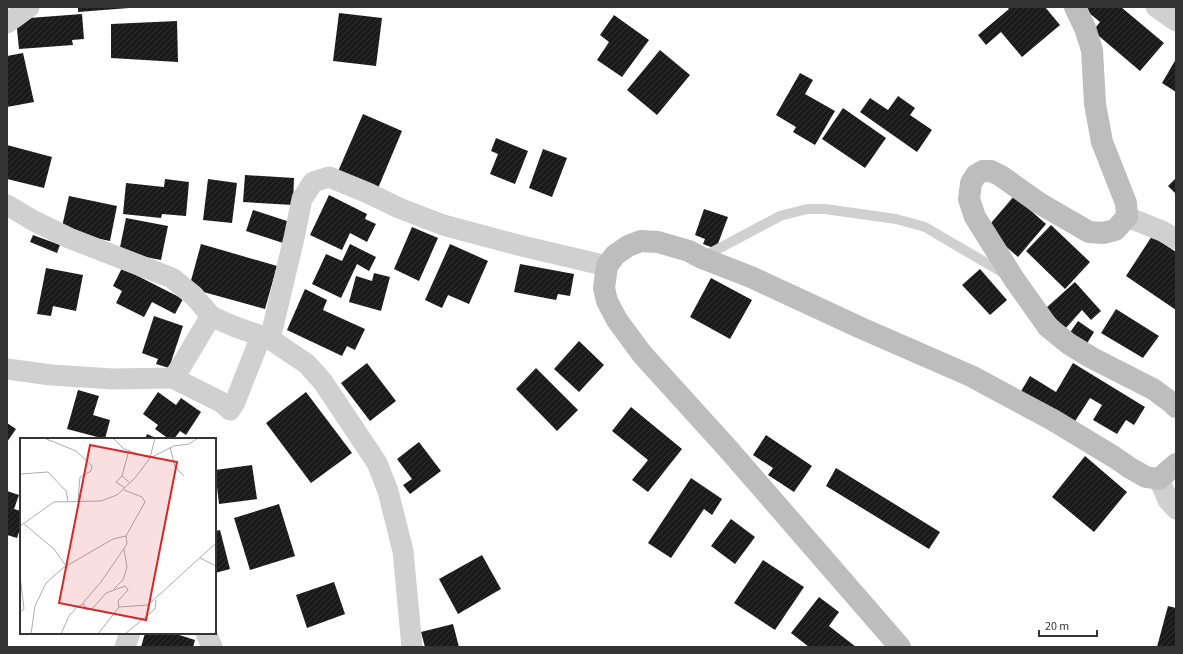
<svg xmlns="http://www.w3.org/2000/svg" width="1183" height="654" font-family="'Source Sans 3',sans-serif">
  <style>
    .building { fill: url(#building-hatch) }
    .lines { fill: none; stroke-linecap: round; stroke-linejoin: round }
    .service { stroke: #d0d0d0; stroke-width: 10 }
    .minor { stroke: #d0d0d0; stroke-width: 21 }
    .secondary { stroke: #bdbdbd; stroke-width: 22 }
    .inset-road { fill: none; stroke: #adadad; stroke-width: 1 }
    .view { fill: #d62828; fill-opacity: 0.15; stroke: #d62828; stroke-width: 2 }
    .inset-edge { fill: none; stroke: #333; stroke-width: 2 }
  </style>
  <defs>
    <pattern id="building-hatch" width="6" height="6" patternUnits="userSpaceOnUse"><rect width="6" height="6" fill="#1a1a1a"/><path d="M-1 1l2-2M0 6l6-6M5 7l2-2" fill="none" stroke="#333"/></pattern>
  </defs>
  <rect width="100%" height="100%" fill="#fff"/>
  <g class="building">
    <polygon points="78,7 129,7 129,8 78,12"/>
    <polygon points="1007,7 1045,7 1060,25 1022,57 1001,32 986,45 978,35 1009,9"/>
    <polygon points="1082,7 1121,7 1164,43 1140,71 1093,31 1100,22"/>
    <polygon points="339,13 382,18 376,66 333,61"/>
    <polygon points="82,14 84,39 72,40 73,45 19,49 16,19"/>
    <polygon points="614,15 649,40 622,77 597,60 609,42 600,35"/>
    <polygon points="177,21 178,62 111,58 111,24"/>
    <polygon points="660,50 690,75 657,115 627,90"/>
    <polygon points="23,53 34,102 7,107 7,56"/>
    <polygon points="1176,59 1176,92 1162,83"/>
    <polygon points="800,73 813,80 805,94 835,111 815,145 793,132 796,127 776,115"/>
    <polygon points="898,96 915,108 910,115 932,130 917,152 860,112 870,98 888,110"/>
    <polygon points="843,108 886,138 865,168 822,139"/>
    <polygon points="363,114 402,131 376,193 336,176"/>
    <polygon points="496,138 528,151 515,184 490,174 498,154 491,151"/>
    <polygon points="7,145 52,157 44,188 7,179"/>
    <polygon points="543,149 567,158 552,197 529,188"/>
    <polygon points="245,175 294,178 293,205 243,202"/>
    <polygon points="1176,178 1176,194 1168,186"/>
    <polygon points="165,179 189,182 186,216 162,214 161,218 123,214 126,183 164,187"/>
    <polygon points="208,179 237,183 232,223 203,220"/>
    <polygon points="329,195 367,214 365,219 376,224 367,242 350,233 342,250 310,235"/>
    <polygon points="69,196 117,206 110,241 61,231"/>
    <polygon points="1014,196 1046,224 1018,257 986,229"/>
    <polygon points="704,209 728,217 716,249 703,244 705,239 695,235"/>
    <polygon points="253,210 290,222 283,243 246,231"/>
    <polygon points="126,218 168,226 161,260 119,252"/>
    <polygon points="1051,225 1090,262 1065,289 1026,251"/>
    <polygon points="412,227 438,238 419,281 394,269"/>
    <polygon points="33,235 60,245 57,253 30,242"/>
    <polygon points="1152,236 1176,252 1176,310 1126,276"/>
    <polygon points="201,244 277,266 265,309 189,288"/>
    <polygon points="350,244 376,257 369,271 357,264 341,298 312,284 326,254 342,261"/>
    <polygon points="450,244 488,261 469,304 448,295 442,308 425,300"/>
    <polygon points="520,264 574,274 570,296 558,294 556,300 514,292"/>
    <polygon points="46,268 83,275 76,311 53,306 51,316 37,314"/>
    <polygon points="122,268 183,299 175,314 152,302 144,317 116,303 122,291 113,286"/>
    <polygon points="980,269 1007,300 990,315 962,285"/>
    <polygon points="374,273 390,277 381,311 349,302 356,276 372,281"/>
    <polygon points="711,278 752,300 730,339 690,317"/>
    <polygon points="1075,282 1101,311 1091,320 1082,310 1065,329 1046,308"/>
    <polygon points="305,289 327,300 323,310 365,329 355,350 347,346 342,356 287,330"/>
    <polygon points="1116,309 1159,336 1143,358 1101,333"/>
    <polygon points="154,316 183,326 169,368 156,364 158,359 142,353"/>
    <polygon points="1078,321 1094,332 1086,345 1069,334"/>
    <polygon points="579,341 604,365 579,392 554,369"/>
    <polygon points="367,363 396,401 370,421 341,383"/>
    <polygon points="1073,363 1145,407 1134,425 1126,420 1117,434 1093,420 1102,405 1090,398 1072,426 1020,393 1030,376 1056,392"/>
    <polygon points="536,368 578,410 557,431 516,389"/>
    <polygon points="78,390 99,396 93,415 110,420 105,439 67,429"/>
    <polygon points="158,392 176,405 181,398 201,412 186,435 180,431 174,439 169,439 155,429 158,425 143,414"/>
    <polygon points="306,392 352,453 311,483 266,423"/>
    <polygon points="631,407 682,449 648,492 632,480 648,460 612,431"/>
    <polygon points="7,423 16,429 7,442"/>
    <polygon points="147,434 158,439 145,439"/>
    <polygon points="766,435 812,466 794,492 768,475 773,468 753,455"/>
    <polygon points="419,442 441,471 410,494 403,485 412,479 397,459"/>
    <polygon points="1085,456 1127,492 1094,532 1052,497"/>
    <polygon points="252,465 257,499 219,504 215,470"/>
    <polygon points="836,468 940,532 929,549 826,486"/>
    <polygon points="691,478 722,499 712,515 704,509 671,558 648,543"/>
    <polygon points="7,491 19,495 14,509 21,511 21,526 17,538 7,535"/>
    <polygon points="279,504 295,556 250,570 234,518"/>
    <polygon points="731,519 755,537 735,564 711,546"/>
    <polygon points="220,530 230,569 215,573 215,531"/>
    <polygon points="482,555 501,589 458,614 439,579"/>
    <polygon points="763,560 804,587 775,630 734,603"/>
    <polygon points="334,582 345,614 307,628 296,595"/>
    <polygon points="819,597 839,612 829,626 856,647 809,647 791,633"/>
    <polygon points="1168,606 1176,608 1176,647 1157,647"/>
    <polygon points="453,624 459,647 425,647 421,632"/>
    <polygon points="145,633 173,633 195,640 193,647 141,647"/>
  </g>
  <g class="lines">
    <polyline class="service" points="703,257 780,216 807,209 825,209 896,219 925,227 1005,274"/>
    <g class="minor">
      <polyline points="1156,7 1176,21"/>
      <polyline points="7,23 29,7"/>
      <polyline points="7,205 34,221 69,238 172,278 194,296 211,316 233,326 270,339 307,364 323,382 377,463 388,491 403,551 412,647"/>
      <polyline points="1127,217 1162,231 1176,239"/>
      <polyline points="270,339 294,238 302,199 313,182 329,177 368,193 399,208 443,225 522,246 607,266"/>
      <polyline points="7,369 51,375 113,379 173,378 180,368 211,316"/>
      <polyline points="173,378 221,402 230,410 235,402 261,336"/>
      <polyline points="1159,479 1168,500 1176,509"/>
      <polyline points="206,633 212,647"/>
      <polyline points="125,647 130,633"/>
    </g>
    <g class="secondary">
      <polyline points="1075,7 1085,28 1092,50 1095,104 1102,142 1126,203 1127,217 1115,230 1103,233 1089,232 1039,203 1001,176 991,171 983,171 976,175 971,183 969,199 975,217 1014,279 1048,327 1069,344 1092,358 1153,389 1172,403 1176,407"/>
      <polyline points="900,647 729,450 642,354 617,320 607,301 604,288 607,266 615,255 628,246 641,241 658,242 689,251 702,258 751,277 861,328 971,376 1053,420 1114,457 1130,468 1146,477 1159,479 1176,464"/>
    </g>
  </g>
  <g transform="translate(20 438)">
    <rect width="196" height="196" fill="#fff"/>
    <path class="inset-road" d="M24 0 56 13 72 28 71 33 60 39 58 62M93 0 104 11 130 20 135 0M150 9 155 29 164 38M109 12 102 38 109 44M0 36 28 34 46 53 48 63M102 38 96 44 105 50M104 52 122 59 125 64 106 98M3 85 34 111 46 128M0 88 34 64 81 63 97 57 115 40 130 20 154 8 169 6 178 0M180 120 196 128M0 138 4 171 0 174M94 151 103 142 107 129 104 111M11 196 15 168 26 145 43 130 93 101 106 98 107 106 81 144 63 165 67 172 73 170 86 155 105 148 108 152 98 163 99 169 128 167 196 105M41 196 49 178 57 169 63 166M78 196 99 169M105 196 135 171 136 162"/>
    <path class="view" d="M70 7 157 24 126 182 39 165Z"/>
    <rect width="196" height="196" class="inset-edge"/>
  </g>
  <rect width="1183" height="654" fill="none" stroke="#333333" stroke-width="16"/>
  <path d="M1039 630v6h58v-6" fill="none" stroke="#333333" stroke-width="2"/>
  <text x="1045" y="630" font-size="12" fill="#333333" stroke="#ffffff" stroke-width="3" paint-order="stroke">20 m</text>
</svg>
